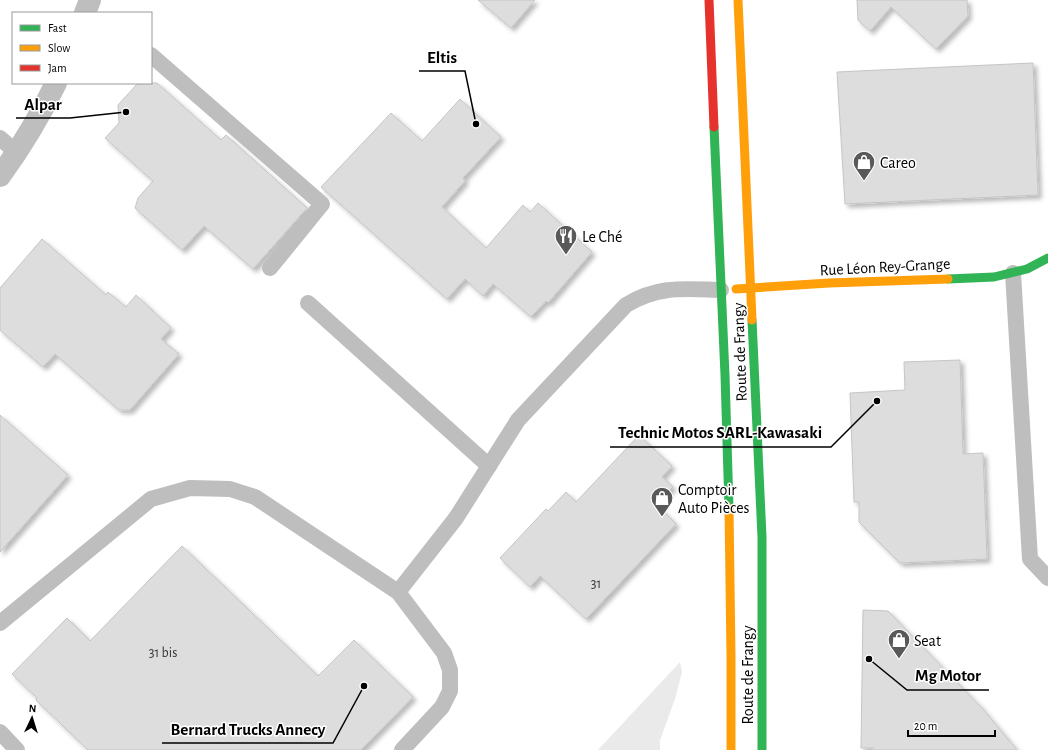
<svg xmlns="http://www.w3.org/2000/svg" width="1048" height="750" font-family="'Alegreya Sans',sans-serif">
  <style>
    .green { fill: #eaeaea }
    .building { fill: #ddd; stroke: #c5c5c5; filter: url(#shadow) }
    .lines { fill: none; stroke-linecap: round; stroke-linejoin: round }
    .lane { stroke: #bebebe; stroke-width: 16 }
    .street { stroke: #bebebe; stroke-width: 22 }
    .fast { stroke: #30b455; stroke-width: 9 }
    .slow { stroke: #ff9f0a; stroke-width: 9 }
    .jam { stroke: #e5322d; stroke-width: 9 }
    .labels { text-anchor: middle; stroke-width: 3; stroke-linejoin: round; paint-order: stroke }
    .number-label { font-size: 14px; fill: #373737 }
    .poi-label { font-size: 16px; fill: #000; stroke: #fff; text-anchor: start }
    .street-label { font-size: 16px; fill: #000; stroke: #fff }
    .leader { fill: none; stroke: #000; stroke-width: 1.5 }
    .callout-dot { fill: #000; stroke: #fff; stroke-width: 1.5 }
    .callout-label { font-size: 17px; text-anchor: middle; font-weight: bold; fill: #000; stroke: #fff; stroke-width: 3; stroke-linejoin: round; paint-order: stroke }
  </style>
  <defs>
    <filter id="shadow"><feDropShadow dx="3.5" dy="3.5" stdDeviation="2" flood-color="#0004"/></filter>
  </defs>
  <rect width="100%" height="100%" fill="#fff"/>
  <polygon class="green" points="680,662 682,672 675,699 660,740 660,750 598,750"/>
  <g class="building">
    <polygon points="478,0 535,0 511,28"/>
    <polygon points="857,0 967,0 968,16 936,49 891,7 870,31 858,20"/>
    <polygon points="1033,63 1038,195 845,204 837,72"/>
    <polygon points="138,83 157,83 221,140 226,135 307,208 253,269 204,226 182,250 135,208 138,198 153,181 105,138 119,123 118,105"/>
    <polygon points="460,99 501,137 463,178 465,181 442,207 486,248 523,205 530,212 538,203 592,252 548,303 546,301 531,317 493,284 483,296 465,279 447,299 321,187 391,113 422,141"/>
    <polygon points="42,239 106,295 108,292 126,307 136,295 171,328 161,339 179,354 130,410 119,410 55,354 43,367 0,330 0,288"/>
    <polygon points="960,360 963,454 983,453 987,559 900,563 859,522 859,502 854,502 850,393 905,390 904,362"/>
    <polygon points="0,415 68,475 0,552"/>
    <polygon points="639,435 672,466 662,477 673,487 656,504 676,524 586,619 540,576 530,587 500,558 546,509 548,511 566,492 576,502"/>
    <polygon points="182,546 318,676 354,640 413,697 361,750 88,750 36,700 37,698 12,674 67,618 90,641"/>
    <polygon points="863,610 888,611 982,708 1017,750 873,750 873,748 861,748"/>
  </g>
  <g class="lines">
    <g class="lane">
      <polyline points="151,55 322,204 270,268"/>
      <polyline points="0,138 17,153"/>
      <polyline points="1013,273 1030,559 1048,578"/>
      <polyline points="308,303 489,466"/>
      <path d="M398 592 456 518 518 420 626 305C659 285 685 289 721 290"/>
      <polyline points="0,623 151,499 190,488 230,489 255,497 398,592 444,653 450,670 450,691 442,707 402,750"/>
      <polyline points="0,732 17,750"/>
    </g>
    <g class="street">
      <polyline points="85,13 90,0"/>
      <path d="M0 176C22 146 40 116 56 83"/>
    </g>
    <g class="fast">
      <polyline points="714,127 725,375 729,508"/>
      <polyline points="948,279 994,277 1027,269 1048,258"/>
      <polyline points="752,320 762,537 762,750"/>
    </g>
    <g class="slow">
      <polyline points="738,0 752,320"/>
      <polyline points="736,289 829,283 948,279"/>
      <polyline points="729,508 731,656 731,750"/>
    </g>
    <polyline class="jam" points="709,0 714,127"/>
  </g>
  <defs>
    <g id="shop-pin" transform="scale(1.15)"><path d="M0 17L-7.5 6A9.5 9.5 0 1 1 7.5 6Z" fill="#595959" stroke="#fff"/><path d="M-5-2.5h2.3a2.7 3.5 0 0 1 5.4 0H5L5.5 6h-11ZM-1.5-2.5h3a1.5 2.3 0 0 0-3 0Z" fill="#fff"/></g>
    <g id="restaurant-pin" transform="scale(1.15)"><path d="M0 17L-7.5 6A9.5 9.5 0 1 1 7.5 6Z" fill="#595959" stroke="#fff"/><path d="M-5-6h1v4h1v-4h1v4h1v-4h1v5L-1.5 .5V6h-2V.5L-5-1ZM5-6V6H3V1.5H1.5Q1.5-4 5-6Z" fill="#fff"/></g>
  </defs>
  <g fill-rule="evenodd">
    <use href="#shop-pin" x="864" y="162"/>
    <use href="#restaurant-pin" x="566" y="236"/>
    <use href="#shop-pin" x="662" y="498"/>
    <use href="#shop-pin" x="899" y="640"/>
  </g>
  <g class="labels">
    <g class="number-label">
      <text x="596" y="588">31</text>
      <text x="163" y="657">31 bis</text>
    </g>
    <g class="poi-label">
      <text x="880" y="168">Careo</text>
      <text x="582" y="242">Le Ché</text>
      <text x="678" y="495">Comptoir<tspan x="678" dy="18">Auto Pièces</tspan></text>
      <text x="914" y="646">Seat</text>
    </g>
    <g class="street-label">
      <text transform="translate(885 266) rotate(-3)" y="6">Rue Léon Rey-Grange</text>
      <text transform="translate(739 352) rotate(-92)" y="6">Route de Frangy</text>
      <text transform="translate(747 675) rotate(-90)" y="6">Route de Frangy</text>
    </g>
  </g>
  <path class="leader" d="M476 124L465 71H419M126 112L70 118H16M877 401L831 447H610M869 659L907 690H989M364 686L333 743H162"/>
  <g class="callout-dot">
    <circle cx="476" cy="124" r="4"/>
    <circle cx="126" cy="112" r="4"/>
    <circle cx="877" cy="401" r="4"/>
    <circle cx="869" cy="659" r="4"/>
    <circle cx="364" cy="686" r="4"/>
  </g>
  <g class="callout-label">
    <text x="442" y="63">Eltis</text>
    <text x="43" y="110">Alpar</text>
    <text x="720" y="438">Technic Motos SARL-Kawasaki</text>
    <text x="948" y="681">Mg Motor</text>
    <text x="248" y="735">Bernard Trucks Annecy</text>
  </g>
  <rect x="12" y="12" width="140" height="72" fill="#ffffff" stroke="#999999"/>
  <rect x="20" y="25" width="20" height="6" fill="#30b455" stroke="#999999"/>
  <text x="48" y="32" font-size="12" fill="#000000">Fast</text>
  <rect x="20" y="45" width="20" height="6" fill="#ff9f0a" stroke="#999999"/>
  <text x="48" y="52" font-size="12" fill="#000000">Slow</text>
  <rect x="20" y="65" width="20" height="6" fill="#e5322d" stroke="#999999"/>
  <text x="48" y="72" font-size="12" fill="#000000">Jam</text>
  <g transform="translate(32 718) rotate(4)" stroke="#ffffff" stroke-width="3" paint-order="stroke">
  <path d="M0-3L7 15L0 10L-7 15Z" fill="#000000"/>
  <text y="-6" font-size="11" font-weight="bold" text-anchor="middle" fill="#000000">N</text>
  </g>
  <path d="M908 730v6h87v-6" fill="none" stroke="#000000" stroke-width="2"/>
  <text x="914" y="730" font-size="12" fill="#000000" stroke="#ffffff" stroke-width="3" paint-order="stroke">20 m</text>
</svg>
